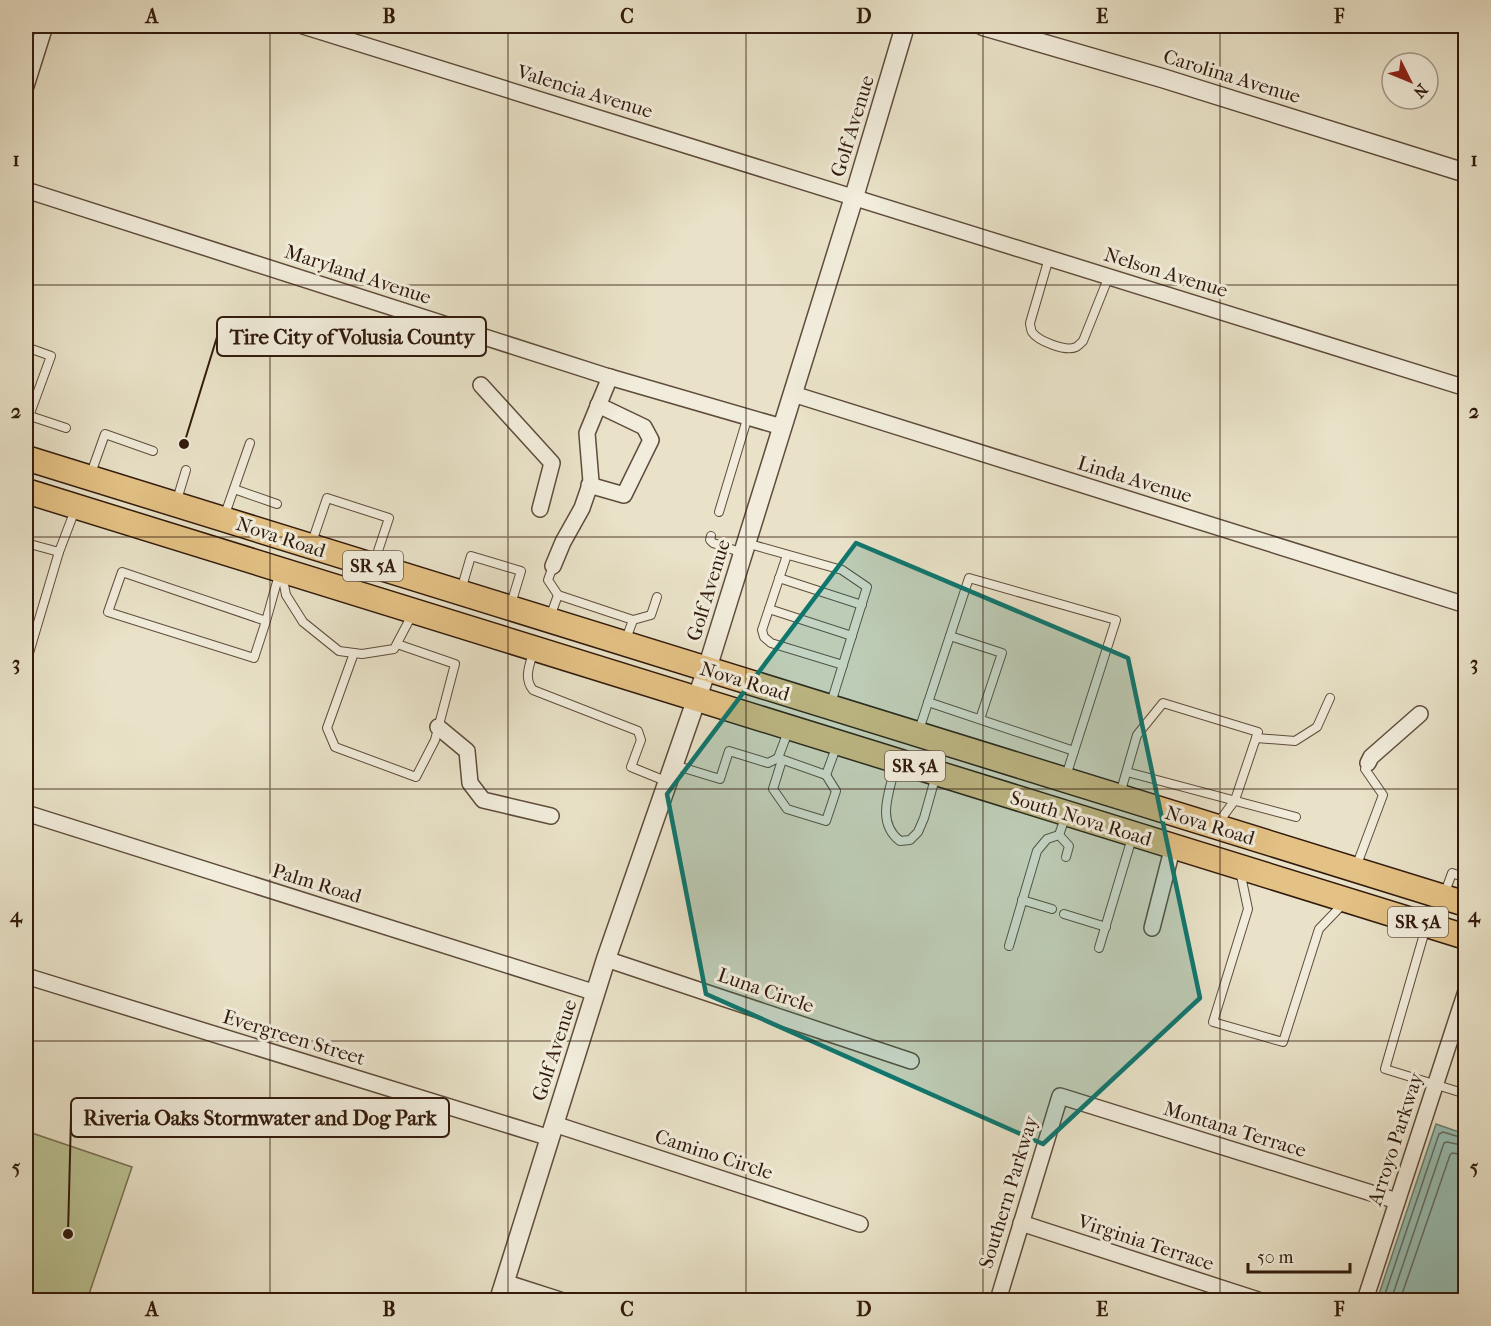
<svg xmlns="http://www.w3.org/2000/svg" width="1491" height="1326" font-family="'IM FELL French Canon',serif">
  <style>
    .green { fill: #bac293; stroke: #766e50; stroke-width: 1.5 }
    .water { fill: #97beb3; stroke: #6e7c70; stroke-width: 1.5 }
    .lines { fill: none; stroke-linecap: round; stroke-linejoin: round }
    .shore { stroke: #646c60; stroke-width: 1.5 }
    .service-casing { stroke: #5f4c3b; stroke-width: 10 }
    .minor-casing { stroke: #5f4c3b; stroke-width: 18 }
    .tertiary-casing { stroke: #5f4c3b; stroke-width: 21 }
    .primary-casing { stroke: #311a0c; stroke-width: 27 }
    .service { stroke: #f1ecdb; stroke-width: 8 }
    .minor { stroke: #f1ecdb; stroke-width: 15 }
    .tertiary { stroke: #f1ecdb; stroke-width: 18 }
    .primary { stroke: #e4c184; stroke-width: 24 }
    .marked { fill: #0f766e; fill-opacity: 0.2; stroke: #0f766e; stroke-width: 4.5; stroke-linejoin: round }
    .grid { fill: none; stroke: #311a0c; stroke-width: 1.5; stroke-opacity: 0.55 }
    .labels { text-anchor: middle; stroke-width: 6; stroke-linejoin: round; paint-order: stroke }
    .shield { fill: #f1ecdb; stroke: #6b594a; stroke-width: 1.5 }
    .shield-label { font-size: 18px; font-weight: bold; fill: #311a0c }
    .street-label { font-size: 20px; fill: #311a0c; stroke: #f1ecdb }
    .leader { fill: none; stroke: #311a0c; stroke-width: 2 }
    .callout-dot { fill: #311a0c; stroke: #f1ecdb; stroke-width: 2 }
    .callout { fill: #f1ecdb; stroke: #311a0c; stroke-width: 2 }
    .callout-label { font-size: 21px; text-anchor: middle; font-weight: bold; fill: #311a0c }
    .neatline { fill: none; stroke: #311a0c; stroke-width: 2 }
    .grid-label { font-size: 20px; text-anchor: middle; font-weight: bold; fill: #311a0c }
  </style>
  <rect width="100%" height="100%" fill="#e9e2c8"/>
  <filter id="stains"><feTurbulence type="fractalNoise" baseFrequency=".00333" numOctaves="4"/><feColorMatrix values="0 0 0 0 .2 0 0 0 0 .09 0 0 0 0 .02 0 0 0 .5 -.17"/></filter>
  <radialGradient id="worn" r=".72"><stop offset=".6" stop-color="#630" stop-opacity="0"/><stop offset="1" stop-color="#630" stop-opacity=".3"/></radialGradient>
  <polygon class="green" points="26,1131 132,1167 87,1300 26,1300"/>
  <polygon class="water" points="1436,1124 1465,1134 1465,1300 1377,1300"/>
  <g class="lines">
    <g class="shore">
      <polyline points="1383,1300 1439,1134 1443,1132 1466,1139"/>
      <polyline points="1391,1300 1444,1143 1447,1142 1466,1146"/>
      <polyline points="1400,1300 1450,1155 1452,1153 1466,1155"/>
    </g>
    <g class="service-casing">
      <g id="service">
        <path d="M1049 258 1030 323C1030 324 1031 330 1032 332 1038 341 1066 352 1076 347 1078 346 1081 343 1083 341L1109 276"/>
        <polyline points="26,347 51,356 29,416"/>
        <polyline points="27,415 66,428"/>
        <polyline points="90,476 105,434 153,451"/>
        <polyline points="234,489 277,504"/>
        <polyline points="176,503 186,470"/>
        <polyline points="719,512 748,416"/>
        <polyline points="224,517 250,443"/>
        <polyline points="711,536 710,540 713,543 743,553"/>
        <polyline points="26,543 59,552 75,510"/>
        <polyline points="746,543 842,570 867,587 831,703"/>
        <polyline points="311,545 327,498 389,518 374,563"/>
        <polyline points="787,555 762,630 764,637 771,643 843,665"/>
        <polyline points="553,566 548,580 558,595"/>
        <polyline points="282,574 286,595 303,622 339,651 362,654 394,649 413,613"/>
        <polyline points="779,578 862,605"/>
        <polyline points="461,590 471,556 521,571 511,604"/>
        <polyline points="769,609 852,636"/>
        <polyline points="550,617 558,595 633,620 626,639"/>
        <polyline points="633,620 651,615 657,597"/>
        <polyline points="266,621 254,658 108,612 122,572 266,621 280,571"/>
        <polyline points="950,636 1002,653 980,719"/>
        <path d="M534 650C530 664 523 678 533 690L638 731 641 740 631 767 668 782"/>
        <polyline points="354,653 327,728 335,747 416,777 435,740 455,664 397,644"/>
        <polyline points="26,663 59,552"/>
        <polyline points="928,702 1074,751"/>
        <polyline points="789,729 778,758 826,775 837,745"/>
        <polyline points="919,730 969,578 1116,620 1066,776"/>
        <polyline points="1256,738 1295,741 1317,727 1330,698"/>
        <polyline points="782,760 773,789 787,809 826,821 836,791 826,775"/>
        <path d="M896 764C890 790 875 822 900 841L910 840 918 832 924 818 936 775"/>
        <polyline points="674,765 720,779 729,751 768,763 778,758"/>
        <polyline points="1127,772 1296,817"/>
        <polyline points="1120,794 1137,735 1163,703 1258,732 1235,800 1218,823"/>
        <polyline points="1059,835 1069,846 1066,857"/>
        <polyline points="1356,867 1383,795 1365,769 1368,763"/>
        <polyline points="1240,871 1248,909 1213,1022 1283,1042 1319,929 1344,903"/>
        <polyline points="1444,895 1452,873 1466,878"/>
        <polyline points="1022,900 1052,909"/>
        <polyline points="1064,914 1106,927"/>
        <polyline points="1426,927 1385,1069 1466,1094"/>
        <polyline points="1009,946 1037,851 1047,839 1059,835 1066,815"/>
        <polyline points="1099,948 1132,838"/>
      </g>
    </g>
    <g class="minor-casing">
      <g id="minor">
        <polyline points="303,26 1466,388"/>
        <polyline points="26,86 45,26"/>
        <polyline points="26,190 606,376 782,427"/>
        <polyline points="481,385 552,463 540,509"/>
        <polyline points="793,394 1466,605"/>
        <polyline points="589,485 624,495 651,440 644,427 598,405"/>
        <polyline points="553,566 563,542 582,508 591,482 587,433 610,377"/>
        <polyline points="438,727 467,751 470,783 483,800 551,816"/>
        <polyline points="1368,763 1371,757 1420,714"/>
        <polyline points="26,813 596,993"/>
        <polyline points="1152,928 1173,846"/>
        <polyline points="606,959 911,1061"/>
        <polyline points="26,976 550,1138"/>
        <polyline points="554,1124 860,1224"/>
        <polyline points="1021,1223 1258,1300"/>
        <polyline points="504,1282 560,1300"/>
        <polyline points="998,1300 1060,1096 1397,1201"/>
        <polyline points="1365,1300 1466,991"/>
      </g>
    </g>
    <g class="tertiary-casing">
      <g id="tertiary">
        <polyline points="983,26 1162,78 1466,173"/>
        <polyline points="499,1300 606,959 707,669 854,197 905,26"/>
      </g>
    </g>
    <g class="primary-casing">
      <g id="primary">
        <polyline points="26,458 1466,904"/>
        <polyline points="26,491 1466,937"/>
      </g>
    </g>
    <use href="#service" class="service"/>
    <use href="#minor" class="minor"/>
    <use href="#tertiary" class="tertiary"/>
    <use href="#primary" class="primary"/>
  </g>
  <path class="marked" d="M856 543 1128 658 1200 998 1043 1144 706 994 667 794Z"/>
  <path class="grid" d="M270 26V1300M508 26V1300M746 26V1300M983 26V1300M1220 26V1300M26 285H1466M26 537H1466M26 789H1466M26 1041H1466"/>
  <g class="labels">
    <g class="shield">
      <rect x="343" y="551" width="60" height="30" rx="4.5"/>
      <rect x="885" y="751" width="60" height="30" rx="4.5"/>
      <rect x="1388" y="907" width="60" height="30" rx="4.5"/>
    </g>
    <g class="shield-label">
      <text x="373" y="572">SR 5A</text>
      <text x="915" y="772">SR 5A</text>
      <text x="1418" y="928">SR 5A</text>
    </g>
    <g class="street-label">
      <text transform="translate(1232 76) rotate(17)" y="7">Carolina Avenue</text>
      <text transform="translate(585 91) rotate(17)" y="7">Valencia Avenue</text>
      <text transform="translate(852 126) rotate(-73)" y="7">Golf Avenue</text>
      <text transform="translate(1166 272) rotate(17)" y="7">Nelson Avenue</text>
      <text transform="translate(358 274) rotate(18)" y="7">Maryland Avenue</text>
      <text transform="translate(1135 479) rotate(17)" y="7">Linda Avenue</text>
      <text transform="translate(281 537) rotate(18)" y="7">Nova Road</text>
      <text transform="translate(708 590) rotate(-73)" y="7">Golf Avenue</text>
      <text transform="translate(745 681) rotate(17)" y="7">Nova Road</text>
      <text transform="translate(1081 818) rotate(17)" y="7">South Nova Road</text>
      <text transform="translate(1210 825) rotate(17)" y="7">Nova Road</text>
      <text transform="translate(317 883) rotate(17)" y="7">Palm Road</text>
      <text transform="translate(766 990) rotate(19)" y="7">Luna Circle</text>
      <text transform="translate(294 1037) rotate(17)" y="7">Evergreen Street</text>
      <text transform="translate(554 1050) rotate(-72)" y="7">Golf Avenue</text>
      <text transform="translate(1235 1129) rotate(17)" y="7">Montana Terrace</text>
      <text transform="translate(1395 1139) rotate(-72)" y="7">Arroyo Parkway</text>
      <text transform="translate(714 1154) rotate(18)" y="7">Camino Circle</text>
      <text transform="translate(1008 1192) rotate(-73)" y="7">Southern Parkway</text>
      <text transform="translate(1146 1242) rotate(18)" y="7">Virginia Terrace</text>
    </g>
  </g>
  <path class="leader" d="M184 444L217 337M68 1234L71 1117"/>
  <g class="callout-dot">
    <circle cx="184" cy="444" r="6"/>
    <circle cx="68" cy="1234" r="6"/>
  </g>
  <g class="callout">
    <rect x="217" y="317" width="269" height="39" rx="6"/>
    <rect x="71" y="1098" width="378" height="39" rx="6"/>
  </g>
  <g class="callout-label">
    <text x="352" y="344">Tire City of Volusia County</text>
    <text x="260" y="1125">Riveria Oaks Stormwater and Dog Park</text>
  </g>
  <rect width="1491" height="1326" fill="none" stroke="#e9e2c8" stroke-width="66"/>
  <g transform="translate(1410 81) rotate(133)"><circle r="28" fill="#f1ecdb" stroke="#a49888" stroke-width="1.5"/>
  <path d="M0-4.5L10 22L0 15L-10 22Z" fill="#8f2418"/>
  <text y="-9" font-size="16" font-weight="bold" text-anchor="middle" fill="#311a0c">N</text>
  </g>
  <path d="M1248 1263v9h102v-9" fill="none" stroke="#311a0c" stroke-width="3"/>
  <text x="1257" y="1263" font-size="18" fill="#311a0c" stroke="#f1ecdb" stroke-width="4.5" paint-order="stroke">50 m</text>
  <rect x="33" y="33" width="1425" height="1260" class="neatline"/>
  <g class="grid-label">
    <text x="152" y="23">A</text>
    <text x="389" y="23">B</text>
    <text x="627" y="23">C</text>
    <text x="864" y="23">D</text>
    <text x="1102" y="23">E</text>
    <text x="1339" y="23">F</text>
    <text x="16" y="166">1</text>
    <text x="1474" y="166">1</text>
    <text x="16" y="418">2</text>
    <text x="1474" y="418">2</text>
    <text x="16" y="670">3</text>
    <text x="1474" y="670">3</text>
    <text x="16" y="922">4</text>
    <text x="1474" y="922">4</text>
    <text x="16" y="1174">5</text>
    <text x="1474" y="1174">5</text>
    <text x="152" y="1316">A</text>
    <text x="389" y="1316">B</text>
    <text x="627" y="1316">C</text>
    <text x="864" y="1316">D</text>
    <text x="1102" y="1316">E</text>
    <text x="1339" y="1316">F</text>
  </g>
  <rect width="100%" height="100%" filter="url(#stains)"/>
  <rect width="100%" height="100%" fill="url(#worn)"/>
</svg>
